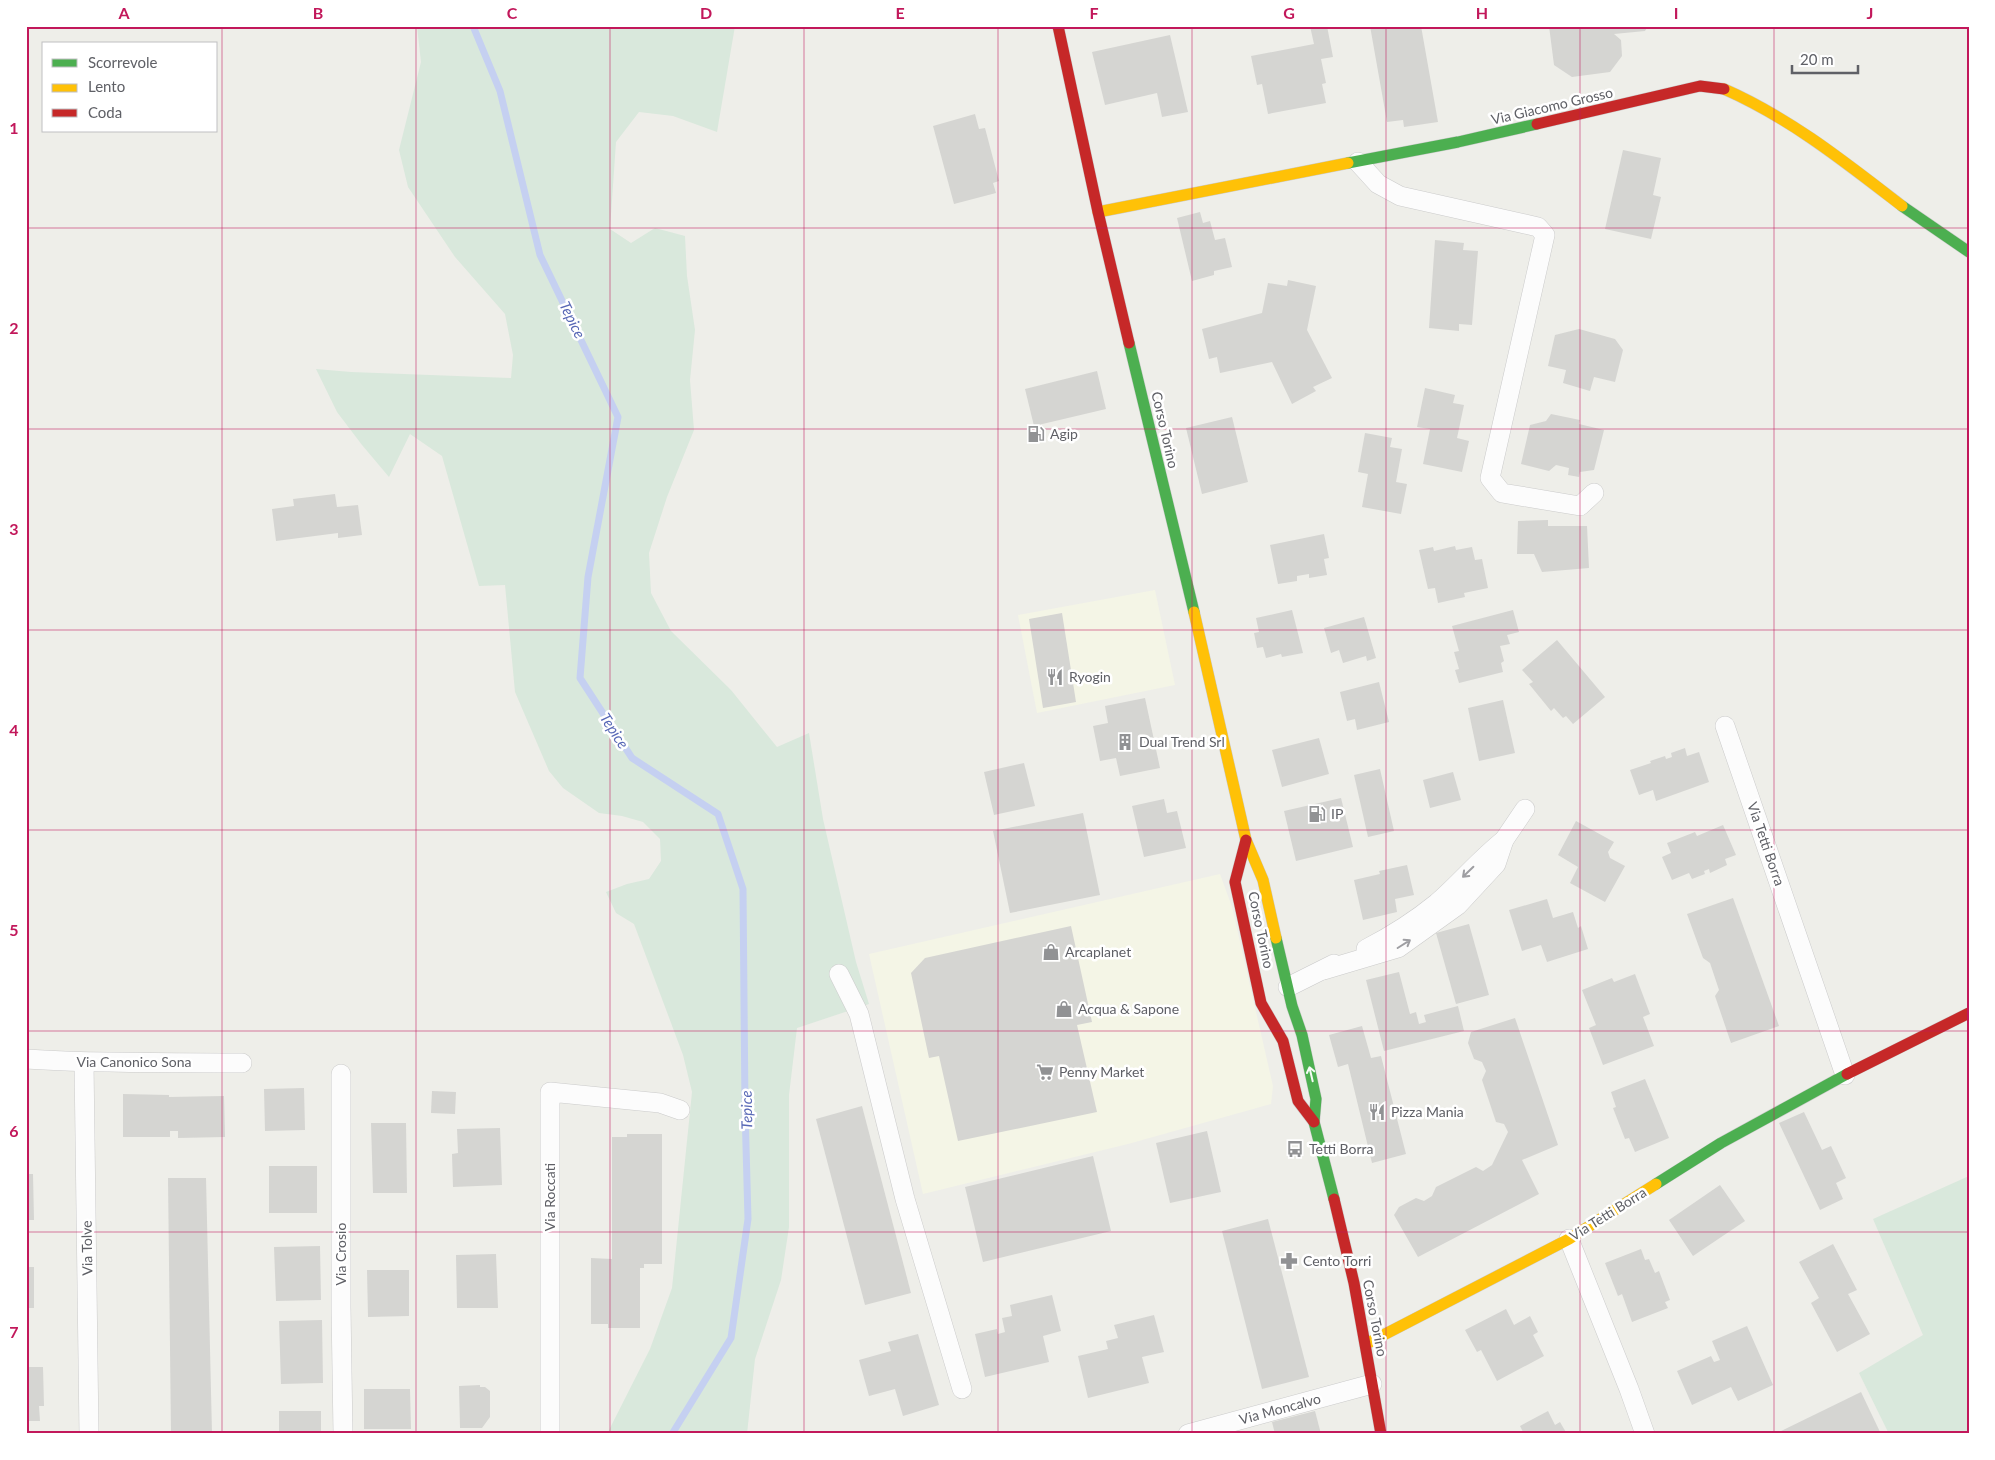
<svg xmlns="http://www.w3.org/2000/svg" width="1995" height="1460" font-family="Lato,sans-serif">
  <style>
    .commercial { fill: #f4f5e6 }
    .green { fill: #d9e8dc }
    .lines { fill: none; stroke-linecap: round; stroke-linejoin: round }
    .stream { stroke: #c5d0f1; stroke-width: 7 }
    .building { fill: #d5d5d2 }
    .street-casing { stroke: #cbcbcb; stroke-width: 20 }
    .fast-casing { stroke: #cbcbcb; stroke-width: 12 }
    .slow-casing { stroke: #cbcbcb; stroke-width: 12 }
    .jam-casing { stroke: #cbcbcb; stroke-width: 12 }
    .street { stroke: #fcfcfc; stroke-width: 19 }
    .fast { stroke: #4caf50; stroke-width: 11 }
    .slow { stroke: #ffc107; stroke-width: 11 }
    .jam { stroke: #c62828; stroke-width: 11 }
    .oneway { stroke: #9e9ea2 }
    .oneway2 { stroke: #f6fbf6 }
    .grid { fill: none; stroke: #c2185b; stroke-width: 1; stroke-opacity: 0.55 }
    .labels { text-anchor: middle; stroke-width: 5; stroke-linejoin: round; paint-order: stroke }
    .street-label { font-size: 14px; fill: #5f6066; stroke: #fff }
    .poi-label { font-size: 14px; fill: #5f6066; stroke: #fff; text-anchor: start }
    .water-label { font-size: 15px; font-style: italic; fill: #5868b6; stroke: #fff }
    .neatline { fill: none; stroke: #c2185b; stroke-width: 2 }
    .grid-label { font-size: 16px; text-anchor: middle; font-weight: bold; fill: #c2185b }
  </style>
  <rect width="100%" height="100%" fill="#eeeee9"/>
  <g class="commercial">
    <polygon points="1155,590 1175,685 1037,713 1018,615"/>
    <polygon points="1220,874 1232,907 1273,1086 1271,1104 1128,1144 923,1194 869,954"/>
  </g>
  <g class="green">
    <polygon points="417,26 735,26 717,132 673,116 639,112 616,142 610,229 631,243 655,228 685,236 687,276 695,330 690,380 694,430 667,497 649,553 651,593 671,631 731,690 777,747 809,733 823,819 856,962 869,1004 797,1028 789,1095 789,1227 781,1280 755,1359 747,1434 607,1434 650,1349 672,1288 692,1092 683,1055 634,924 616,913 606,892 627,884 649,879 661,861 660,839 643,822 622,816 599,813 563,788 549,771 515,692 505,585 479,586 442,456 410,434 389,477 362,445 337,412 316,369 351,372 511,378 513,355 505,314 455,257 408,187 399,150 421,62"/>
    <polygon points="1969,1176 1969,1434 1889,1434 1859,1373 1923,1335 1873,1219"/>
  </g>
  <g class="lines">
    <polyline class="stream" points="473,26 500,91 540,255 618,417 588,577 580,678 632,758 718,814 743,889 745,1109 748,1219 731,1338 672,1434"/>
  </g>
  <g class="building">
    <polygon points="1310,26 1327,26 1333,57 1321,59 1326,83 1322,84 1326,103 1268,114 1262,84 1257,85 1251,56 1314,44"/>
    <polygon points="1370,26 1421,26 1438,122 1404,127 1403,120 1387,122"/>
    <polygon points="1549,26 1648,26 1645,31 1614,34 1621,40 1622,56 1610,72 1572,77 1554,65"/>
    <polygon points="1170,35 1188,112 1162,117 1157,93 1105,105 1092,52"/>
    <polygon points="975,114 979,129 985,128 999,181 993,183 996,193 954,204 933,126"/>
    <polygon points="1623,150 1661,158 1653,195 1661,197 1651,239 1605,229"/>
    <polygon points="1200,212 1203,223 1210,221 1215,240 1225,238 1232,267 1214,271 1214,275 1192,281 1177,218"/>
    <polygon points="1435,240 1464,243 1463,250 1478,251 1472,325 1459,324 1459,331 1429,328"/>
    <polygon points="1288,280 1316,286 1307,330 1332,378 1313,387 1316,391 1292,404 1272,362 1220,373 1217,357 1209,359 1202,329 1262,313 1268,283 1287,286"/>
    <polygon points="1579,329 1615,339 1623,350 1615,382 1594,377 1590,391 1563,383 1566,370 1548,366 1555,335"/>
    <polygon points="1097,371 1106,409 1034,426 1025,389"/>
    <polygon points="1425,388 1455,395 1453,403 1464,405 1457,438 1469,441 1462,472 1423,464 1430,429 1417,427"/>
    <polygon points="1551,414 1580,420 1579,424 1604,430 1594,470 1580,472 1579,477 1568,475 1569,468 1556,465 1549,471 1521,464 1530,425 1546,421"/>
    <polygon points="1232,417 1248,482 1202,494 1186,428"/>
    <polygon points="1365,433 1392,438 1390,447 1402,449 1396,482 1407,484 1401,514 1362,507 1368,474 1358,472"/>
    <polygon points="335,494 337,507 358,505 362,535 338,538 338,533 276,541 272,509 294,506 293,499"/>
    <polygon points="1548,520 1548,526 1587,526 1589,568 1542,572 1534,554 1517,554 1518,521"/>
    <polygon points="1324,534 1329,558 1324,559 1327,575 1309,578 1309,574 1297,576 1297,581 1278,584 1270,545"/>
    <polygon points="1455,546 1456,550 1472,547 1475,560 1482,559 1488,588 1464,593 1465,597 1438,603 1435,588 1428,589 1419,550 1433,547 1434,551"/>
    <polygon points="1292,610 1303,653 1282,657 1281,654 1266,658 1263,647 1257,648 1254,633 1259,632 1256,618"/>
    <polygon points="1513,610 1519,632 1507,635 1510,644 1500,646 1504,661 1501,663 1503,672 1459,683 1455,670 1459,669 1454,652 1459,651 1452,626"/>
    <polygon points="1062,613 1076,702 1043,708 1029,619"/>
    <polygon points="1364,617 1376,658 1367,661 1366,656 1343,663 1339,650 1331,653 1324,628"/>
    <polygon points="1557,640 1605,697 1573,724 1566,716 1563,718 1554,708 1551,711 1529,684 1533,682 1522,670"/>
    <polygon points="1379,682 1389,722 1357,730 1355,719 1347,721 1340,692"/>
    <polygon points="1145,698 1160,768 1120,776 1116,758 1100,761 1093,726 1108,723 1105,706"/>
    <polygon points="1503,700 1515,753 1479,761 1468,708"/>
    <polygon points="1319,738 1329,774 1282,787 1272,750"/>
    <polygon points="1685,748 1687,756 1699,752 1709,782 1656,801 1653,790 1639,795 1630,770 1651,763 1650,761 1665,756 1666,759 1672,757 1671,753"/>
    <polygon points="1024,763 1035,806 994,815 984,772"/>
    <polygon points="1380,769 1394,831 1368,837 1354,775"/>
    <polygon points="1453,772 1461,800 1430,808 1423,780"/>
    <polygon points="1341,798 1353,847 1296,861 1284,811"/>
    <polygon points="1164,799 1167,813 1177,811 1186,848 1144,857 1132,806"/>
    <polygon points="1083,813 1100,895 1010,913 993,831"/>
    <polygon points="1576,821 1614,842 1608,852 1610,858 1625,866 1605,902 1570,883 1578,867 1558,855"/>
    <polygon points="1723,825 1736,855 1725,859 1727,865 1710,873 1709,869 1704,871 1705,874 1692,879 1689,873 1672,880 1662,857 1671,853 1667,843 1695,832 1697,836"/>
    <polygon points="1407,865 1414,895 1395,899 1397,912 1363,920 1354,880 1380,874 1379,871"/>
    <polygon points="1733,898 1779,1026 1731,1043 1715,996 1719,990 1710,963 1703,958 1687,914"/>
    <polygon points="1547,899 1553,918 1573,912 1578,928 1581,926 1588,949 1547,962 1541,945 1522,951 1509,910"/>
    <polygon points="1469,924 1489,995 1456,1004 1436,933"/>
    <polygon points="1071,926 1092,1022 1077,1025 1097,1112 958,1141 939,1056 929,1058 911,973 925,958"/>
    <polygon points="1399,972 1410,1014 1416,1012 1419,1024 1426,1022 1424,1015 1458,1006 1464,1031 1384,1051 1366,980"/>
    <polygon points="1635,974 1650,1014 1643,1017 1654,1046 1603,1065 1589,1028 1596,1025 1582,990 1612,978 1614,982"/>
    <polygon points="1515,1018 1558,1145 1522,1160 1539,1194 1418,1257 1394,1215 1399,1207 1416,1198 1424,1201 1432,1196 1436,1187 1476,1167 1483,1171 1492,1165 1508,1132 1504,1124 1496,1122 1482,1080 1486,1071 1482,1062 1474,1059 1468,1043 1471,1032"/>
    <polygon points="1362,1026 1371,1058 1381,1056 1406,1154 1372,1163 1348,1064 1338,1067 1329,1035"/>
    <polygon points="1645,1079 1669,1138 1635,1152 1629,1138 1625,1139 1613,1108 1616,1107 1611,1092"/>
    <polygon points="304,1088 305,1130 265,1131 264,1089"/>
    <polygon points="432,1091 456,1092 455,1114 431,1113"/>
    <polygon points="123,1094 169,1095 169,1097 224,1096 225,1137 178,1138 178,1131 170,1131 170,1137 123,1137"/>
    <polygon points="862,1106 911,1293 865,1305 816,1119"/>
    <polygon points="1804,1112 1822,1150 1831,1146 1846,1178 1836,1183 1843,1199 1820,1210 1779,1123"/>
    <polygon points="371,1123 406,1123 407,1193 373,1193"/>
    <polygon points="500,1128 502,1185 453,1187 452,1154 458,1153 457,1129"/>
    <polygon points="1207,1131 1221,1192 1170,1203 1156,1143"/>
    <polygon points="627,1134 662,1134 662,1264 644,1264 644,1268 640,1268 640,1328 608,1328 608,1324 591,1324 591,1258 612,1259 612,1137 627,1137"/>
    <polygon points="1093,1156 1111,1231 983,1262 965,1187"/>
    <rect x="269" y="1166" width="48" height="47"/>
    <polygon points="26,1174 33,1174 34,1220 26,1220"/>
    <polygon points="168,1178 206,1178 212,1434 171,1434"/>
    <polygon points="1720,1185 1745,1221 1693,1256 1669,1220"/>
    <polygon points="1268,1219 1309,1377 1262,1389 1222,1231"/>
    <polygon points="1833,1244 1857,1290 1848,1294 1870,1334 1837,1352 1811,1303 1819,1298 1799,1262"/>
    <polygon points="320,1246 321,1300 276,1301 274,1247"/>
    <polygon points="1641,1249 1645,1260 1649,1259 1655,1273 1659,1271 1670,1300 1665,1302 1668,1308 1632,1322 1622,1294 1618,1296 1605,1263"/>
    <polygon points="496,1254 498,1308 457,1308 456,1255"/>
    <rect x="26" y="1267" width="8" height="41"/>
    <polygon points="367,1270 409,1270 409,1316 368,1317"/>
    <polygon points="1052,1295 1061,1331 1043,1336 1049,1362 985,1377 975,1334 997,1329 998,1334 1005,1332 1002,1318 1012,1316 1010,1305"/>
    <polygon points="1506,1309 1514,1325 1530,1316 1538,1332 1533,1335 1544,1356 1497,1381 1481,1350 1477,1352 1465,1330"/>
    <polygon points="1154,1315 1164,1352 1142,1357 1149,1383 1088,1398 1078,1356 1108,1349 1106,1341 1118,1338 1114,1325"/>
    <polygon points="322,1320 323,1383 281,1384 279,1321"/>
    <polygon points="1747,1326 1773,1385 1738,1401 1731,1387 1692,1405 1677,1371 1711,1356 1714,1362 1720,1360 1712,1341"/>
    <polygon points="918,1334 939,1405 903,1416 895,1389 869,1396 859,1360 891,1351 888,1342"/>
    <polygon points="26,1367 43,1367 44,1406 39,1406 40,1421 26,1421"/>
    <polygon points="480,1385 480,1387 485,1387 490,1391 490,1417 482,1428 460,1428 459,1386"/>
    <polygon points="364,1389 410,1389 411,1429 364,1429"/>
    <polygon points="1861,1392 1881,1434 1775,1434"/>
    <rect x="279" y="1411" width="42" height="23"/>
    <polygon points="1315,1411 1321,1434 1275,1434 1272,1422"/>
    <polygon points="1548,1411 1555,1425 1560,1422 1567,1434 1524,1434 1520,1426"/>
  </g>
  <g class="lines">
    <g class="street-casing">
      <g id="street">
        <polyline points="1358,162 1378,184 1400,196 1538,227 1545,235 1490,478 1502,493 1580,506 1594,493"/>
        <polyline points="1725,726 1845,1075"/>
        <path d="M1366 949C1391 936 1415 921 1437 903 1460 883 1480 859 1504 840"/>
        <polyline points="1324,970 1398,948 1458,905 1496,864 1504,840 1525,809"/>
        <polyline points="839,974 859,1014 905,1199 962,1389"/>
        <polyline points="1288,987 1334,964"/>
        <path d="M26 1059C98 1064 170 1062 242 1063"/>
        <polyline points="84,1063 89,1434"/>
        <polyline points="341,1074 341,1307 343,1434"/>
        <polyline points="1569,1239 1629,1389 1645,1434"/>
        <polyline points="550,1434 550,1092 660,1103 680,1110"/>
        <polyline points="1188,1434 1372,1384"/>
      </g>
    </g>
    <g class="fast-casing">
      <g id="fast">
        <polyline points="1348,163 1458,142 1537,124"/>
        <polyline points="1902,206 1969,252"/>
        <polyline points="1129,343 1194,612"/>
        <polyline points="1276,938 1292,1006 1302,1035 1316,1099 1314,1122 1334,1199"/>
        <polyline points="1656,1184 1721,1143 1847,1074"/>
      </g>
    </g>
    <g class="slow-casing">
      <g id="slow">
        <path d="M1724 89C1790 118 1845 162 1902 206"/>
        <polyline points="1098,212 1348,163"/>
        <polyline points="1194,612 1246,840 1263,880 1276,938"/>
        <polyline points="1366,1344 1569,1239 1656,1184"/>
      </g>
    </g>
    <g class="jam-casing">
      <g id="jam">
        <polyline points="1058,26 1098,212 1129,343"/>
        <polyline points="1537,124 1700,86 1724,89"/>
        <polyline points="1246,840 1235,882 1261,1003 1283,1041 1298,1101 1314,1122"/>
        <polyline points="1847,1074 1969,1013"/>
        <polyline points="1334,1199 1354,1283 1381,1434"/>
      </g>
    </g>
    <use href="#street" class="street"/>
    <use href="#fast" class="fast"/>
    <use href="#slow" class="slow"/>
    <use href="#jam" class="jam"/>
  </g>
  <defs><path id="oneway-shaft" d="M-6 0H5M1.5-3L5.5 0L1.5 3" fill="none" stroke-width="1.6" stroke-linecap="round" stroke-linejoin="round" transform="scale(1.25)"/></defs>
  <g class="oneway">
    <use href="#oneway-shaft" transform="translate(1468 872) rotate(136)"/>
    <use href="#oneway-shaft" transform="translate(1404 944) rotate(-32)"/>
  </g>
  <use class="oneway2" href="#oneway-shaft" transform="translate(1311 1074) rotate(-103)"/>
  <path class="grid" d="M222 26V1434M416 26V1434M610 26V1434M804 26V1434M998 26V1434M1192 26V1434M1386 26V1434M1580 26V1434M1774 26V1434M26 228H1969M26 429H1969M26 630H1969M26 830H1969M26 1031H1969M26 1232H1969"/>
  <defs>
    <g id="fuel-bare" transform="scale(1.35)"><path d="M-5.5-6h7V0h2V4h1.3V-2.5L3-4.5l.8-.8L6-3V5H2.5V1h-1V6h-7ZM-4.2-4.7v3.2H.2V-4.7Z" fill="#919294" stroke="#fff" stroke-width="2.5" paint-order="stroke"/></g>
    <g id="restaurant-bare" transform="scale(1.35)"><path d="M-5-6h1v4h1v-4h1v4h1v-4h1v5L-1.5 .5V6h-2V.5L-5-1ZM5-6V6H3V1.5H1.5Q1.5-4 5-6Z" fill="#919294" stroke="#fff" stroke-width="2.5" paint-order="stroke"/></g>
    <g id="building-bare" transform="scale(1.35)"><path d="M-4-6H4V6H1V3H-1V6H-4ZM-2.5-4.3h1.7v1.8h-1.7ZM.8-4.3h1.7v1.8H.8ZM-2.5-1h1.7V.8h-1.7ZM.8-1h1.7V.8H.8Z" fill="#919294" stroke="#fff" stroke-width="2.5" paint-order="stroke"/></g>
    <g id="shop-bare" transform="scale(1.35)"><path d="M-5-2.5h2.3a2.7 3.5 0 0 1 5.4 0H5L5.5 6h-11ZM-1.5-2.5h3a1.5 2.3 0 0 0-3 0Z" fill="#919294" stroke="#fff" stroke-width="2.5" paint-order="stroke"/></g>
    <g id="supermarket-bare" transform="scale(1.35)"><path d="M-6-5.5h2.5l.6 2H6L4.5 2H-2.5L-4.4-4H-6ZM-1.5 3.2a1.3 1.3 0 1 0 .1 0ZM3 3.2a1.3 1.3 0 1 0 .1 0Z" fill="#919294" stroke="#fff" stroke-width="2.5" paint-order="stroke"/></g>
    <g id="bus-bare" transform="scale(1.35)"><path d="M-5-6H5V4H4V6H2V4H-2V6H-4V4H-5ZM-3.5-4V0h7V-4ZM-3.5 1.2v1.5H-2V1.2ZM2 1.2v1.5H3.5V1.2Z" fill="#919294" stroke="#fff" stroke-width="2.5" paint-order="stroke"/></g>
    <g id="pharmacy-bare" transform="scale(1.35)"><path d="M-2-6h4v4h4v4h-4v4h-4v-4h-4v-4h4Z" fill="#919294" stroke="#fff" stroke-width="2.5" paint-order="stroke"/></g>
  </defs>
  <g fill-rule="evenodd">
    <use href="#fuel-bare" x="1036" y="434"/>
    <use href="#restaurant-bare" x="1055" y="677"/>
    <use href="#building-bare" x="1125" y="742"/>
    <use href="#fuel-bare" x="1317" y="814"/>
    <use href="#shop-bare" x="1051" y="952"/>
    <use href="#shop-bare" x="1064" y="1009"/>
    <use href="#supermarket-bare" x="1045" y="1072"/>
    <use href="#restaurant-bare" x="1377" y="1112"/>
    <use href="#bus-bare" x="1295" y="1149"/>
    <use href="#pharmacy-bare" x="1289" y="1261"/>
  </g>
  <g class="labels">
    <g class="street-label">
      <text transform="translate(1552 106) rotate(-13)" y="5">Via Giacomo Grosso</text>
      <text transform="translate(1165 430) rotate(77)" y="5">Corso Torino</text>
      <text transform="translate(1766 844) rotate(71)" y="5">Via Tetti Borra</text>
      <text transform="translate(1261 930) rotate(78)" y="5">Corso Torino</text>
      <text x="134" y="1067">Via Canonico Sona</text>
      <text transform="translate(550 1197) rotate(-90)" y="5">Via Roccati</text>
      <text transform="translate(1608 1214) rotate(-32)" y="5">Via Tetti Borra</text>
      <text transform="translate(87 1248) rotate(-91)" y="5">Via Tolve</text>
      <text transform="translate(341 1254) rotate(-90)" y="5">Via Crosio</text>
      <text transform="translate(1375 1318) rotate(79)" y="5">Corso Torino</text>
      <text transform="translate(1280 1409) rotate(-15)" y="5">Via Moncalvo</text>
    </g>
    <g class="poi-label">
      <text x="1050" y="439">Agip</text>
      <text x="1069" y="682">Ryogin</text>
      <text x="1139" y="747">Dual Trend Srl</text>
      <text x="1331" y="819">IP</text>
      <text x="1065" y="957">Arcaplanet</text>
      <text x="1078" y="1014">Acqua &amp; Sapone</text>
      <text x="1059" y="1077">Penny Market</text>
      <text x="1391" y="1117">Pizza Mania</text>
      <text x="1309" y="1154">Tetti Borra</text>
      <text x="1303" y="1266">Cento Torri</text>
    </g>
    <g class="water-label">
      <text transform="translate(572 320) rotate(64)" y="5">Tepice</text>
      <text transform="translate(614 731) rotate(57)" y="5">Tepice</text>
      <text transform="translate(747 1110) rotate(-91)" y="5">Tepice</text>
    </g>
  </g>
  <rect width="1995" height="1460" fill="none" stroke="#ffffff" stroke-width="55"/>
  <rect x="42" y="42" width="175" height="90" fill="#ffffff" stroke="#bfbfc2"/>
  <rect x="52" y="59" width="25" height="8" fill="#4caf50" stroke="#bfbfc2"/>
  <text x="88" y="68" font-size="15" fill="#5f6066">Scorrevole</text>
  <rect x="52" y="84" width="25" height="8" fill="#ffc107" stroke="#bfbfc2"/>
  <text x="88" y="92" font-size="15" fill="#5f6066">Lento</text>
  <rect x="52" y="109" width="25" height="8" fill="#c62828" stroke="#bfbfc2"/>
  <text x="88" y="118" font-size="15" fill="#5f6066">Coda</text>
  <path d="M1792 65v8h66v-8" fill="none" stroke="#5f6066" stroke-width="2.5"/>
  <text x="1800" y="65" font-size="15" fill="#5f6066" stroke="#ffffff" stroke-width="4" paint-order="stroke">20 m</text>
  <rect x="28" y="28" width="1940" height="1404" class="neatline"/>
  <g class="grid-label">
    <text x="124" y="19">A</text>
    <text x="318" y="19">B</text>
    <text x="512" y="19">C</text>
    <text x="706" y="19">D</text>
    <text x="900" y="19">E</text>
    <text x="1094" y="19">F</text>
    <text x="1289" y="19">G</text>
    <text x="1482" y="19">H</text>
    <text x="1676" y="19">I</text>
    <text x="1870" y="19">J</text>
    <text x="14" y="134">1</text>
    <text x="14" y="334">2</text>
    <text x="14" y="535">3</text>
    <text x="14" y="736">4</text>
    <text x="14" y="936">5</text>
    <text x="14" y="1137">6</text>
    <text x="14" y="1338">7</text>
  </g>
</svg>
